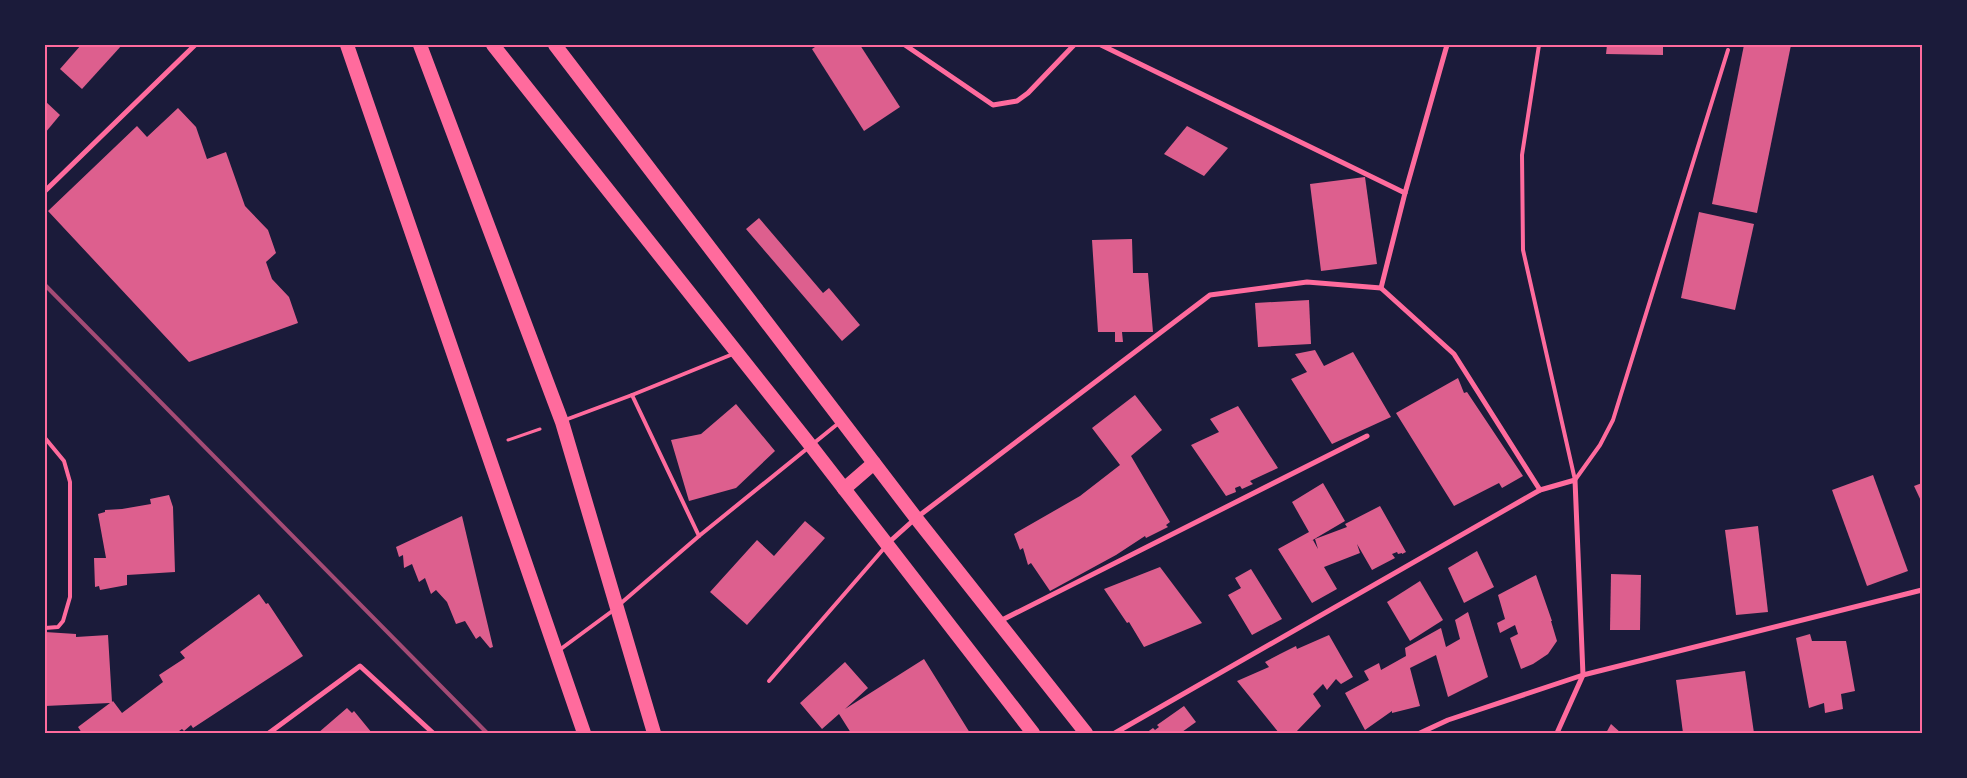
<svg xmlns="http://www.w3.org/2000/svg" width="1967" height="778" font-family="'Alegreya Sans',sans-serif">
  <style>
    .building { fill: #dd5f8e }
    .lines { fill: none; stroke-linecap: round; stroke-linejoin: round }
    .path { stroke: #ff6b9d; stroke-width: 3 }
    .service { stroke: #ff6b9d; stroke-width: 4 }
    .minor { stroke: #ff6b9d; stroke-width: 5 }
    .trunk { stroke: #ff6b9d; stroke-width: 14 }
    .rail { stroke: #a44b75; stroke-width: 4 }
    .neatline { fill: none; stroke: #ff6b9d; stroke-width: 2 }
  </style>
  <rect width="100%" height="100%" fill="#1b1b3a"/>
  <g class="building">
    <polygon points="81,45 122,45 82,89 60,69"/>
    <polygon points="818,45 860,45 900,107 864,131 812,49"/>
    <polygon points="1607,45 1663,45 1663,55 1606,54"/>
    <polygon points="1744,45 1791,45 1757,213 1712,204"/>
    <polygon points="45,101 60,115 45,133"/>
    <polygon points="178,108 196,127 207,159 226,152 245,206 268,230 276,253 266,262 272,279 289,297 298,323 189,362 48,211 137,126 147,137"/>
    <polygon points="1187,126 1228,148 1204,176 1164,154"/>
    <polygon points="1365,177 1377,264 1321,271 1310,184"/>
    <polygon points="1699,212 1754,224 1735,310 1681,298"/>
    <polygon points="759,218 823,293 829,288 860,325 842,341 746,229"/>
    <polygon points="1132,239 1133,273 1148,273 1153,332 1122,332 1123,342 1115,342 1115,332 1098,332 1092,240"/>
    <polygon points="1309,300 1311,344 1258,347 1255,303"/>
    <polygon points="1315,350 1324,366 1353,352 1391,417 1332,444 1291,379 1307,372 1295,354"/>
    <polygon points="1458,378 1464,393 1467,392 1523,476 1502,488 1499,483 1454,506 1396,413"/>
    <polygon points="1135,395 1162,430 1131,456 1170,522 1166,525 1168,527 1146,538 1145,536 1116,555 1050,591 1031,563 1028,565 1023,548 1020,550 1014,534 1080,496 1120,465 1092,428"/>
    <polygon points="736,404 775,451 736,488 689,501 671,440 701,434"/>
    <polygon points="1238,406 1278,468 1250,481 1253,484 1242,489 1240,486 1235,488 1236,492 1226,496 1191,445 1219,432 1210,419"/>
    <polygon points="1873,475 1908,571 1867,586 1832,490"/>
    <polygon points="1323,483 1345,521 1311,541 1313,540 1318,549 1315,539 1347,527 1345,524 1380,506 1406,552 1402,554 1402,553 1398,554 1397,552 1392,554 1395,558 1372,570 1357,544 1360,553 1324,567 1337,589 1312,603 1278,549 1309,532 1292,502"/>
    <polygon points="1922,483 1922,503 1914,486"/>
    <polygon points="169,495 173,507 175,572 127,575 127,585 100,590 99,586 95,587 94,558 106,558 98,514 105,512 105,510 122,509 151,504 150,499"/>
    <polygon points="462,516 493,647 490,648 480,636 476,639 465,621 456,624 447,602 436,590 431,594 425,578 419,582 412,564 404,568 403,555 399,557 396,547"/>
    <polygon points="805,521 825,538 747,625 710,592 757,540 774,556"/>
    <polygon points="1758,526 1768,612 1736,615 1725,530"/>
    <polygon points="1477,551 1494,587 1464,603 1448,568"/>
    <polygon points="1160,567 1202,623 1144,647 1129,622 1127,623 1104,589"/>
    <polygon points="1251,569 1282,619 1252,635 1228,595 1241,588 1235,578"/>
    <polygon points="1611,574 1641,575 1640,630 1610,630"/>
    <polygon points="1536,575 1552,621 1551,621 1557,641 1548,654 1533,664 1521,669 1510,638 1518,634 1515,625 1500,633 1497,623 1505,619 1498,595"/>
    <polygon points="1420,581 1443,620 1410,641 1387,602"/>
    <polygon points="259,594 266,604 268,603 303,656 193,728 191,725 184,731 182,729 176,733 82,733 78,727 110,703 45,706 45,632 76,634 76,637 108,635 112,702 113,701 122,713 163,682 159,675 185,658 180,652"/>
    <polygon points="1468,612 1488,677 1448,697 1436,655 1410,668 1420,706 1392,713 1392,711 1365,730 1345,693 1369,680 1364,671 1379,663 1381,670 1406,656 1405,648 1439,629 1441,628 1446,647 1460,639 1455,620"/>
    <polygon points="1810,634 1812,641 1846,641 1855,691 1841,694 1843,709 1825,713 1824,703 1809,708 1796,638"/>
    <polygon points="1329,635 1353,677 1341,684 1336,679 1327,690 1323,684 1313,694 1321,706 1295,733 1279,733 1237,681 1269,667 1265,662 1280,654 1296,646 1297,649"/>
    <polygon points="924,659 970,733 851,733 839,714 822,729 800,703 845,662 868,688 845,709"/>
    <polygon points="1745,671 1754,733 1683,733 1676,680"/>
    <polygon points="1184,706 1196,722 1182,732 1183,733 1146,733 1153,728 1155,730 1159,727 1157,725"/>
    <polygon points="347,708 352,713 354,711 372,733 318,733"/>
    <polygon points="1611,724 1621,733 1606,733"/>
  </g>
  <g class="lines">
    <polyline class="path" points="508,440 540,429"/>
    <g class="service">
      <polyline points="1539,45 1522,155 1523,250 1575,480"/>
      <polyline points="632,395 699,536"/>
      <polyline points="565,420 632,395 733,354"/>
      <polyline points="45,438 64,461 70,482 70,597 63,621 58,627 45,628"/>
      <polyline points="1575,480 1600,445 1613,420 1728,50"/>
      <polyline points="620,604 699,536 840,422"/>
      <polyline points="558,651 615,609"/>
      <polyline points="769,681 886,546"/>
    </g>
    <g class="minor">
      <polyline points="905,45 993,105 1017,101 1028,93 1074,45"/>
      <polyline points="1101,45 1405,193"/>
      <polyline points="45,191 195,45"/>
      <polyline points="1381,288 1405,193 1447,45"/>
      <polyline points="887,544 916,518 1210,295 1307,282 1381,288 1454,354 1540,490"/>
      <polyline points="998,622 1367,436"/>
      <polyline points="269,733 360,666 433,733"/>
      <polyline points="1115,733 1540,490 1575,480 1583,675 1557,733"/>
      <polyline points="1420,733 1448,720 1583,675 1922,590"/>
    </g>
    <g class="trunk">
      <polyline points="347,45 584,733"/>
      <polyline points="420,45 562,422 654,733"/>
      <polyline points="493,45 811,446 1033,733"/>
      <polyline points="555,45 916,518 1086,733"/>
      <polyline points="844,489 874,463"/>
    </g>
    <polyline class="rail" points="45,285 487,733"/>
  </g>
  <rect width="1967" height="778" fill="none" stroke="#1b1b3a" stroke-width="92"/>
  <rect x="46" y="46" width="1875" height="686" class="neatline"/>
</svg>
